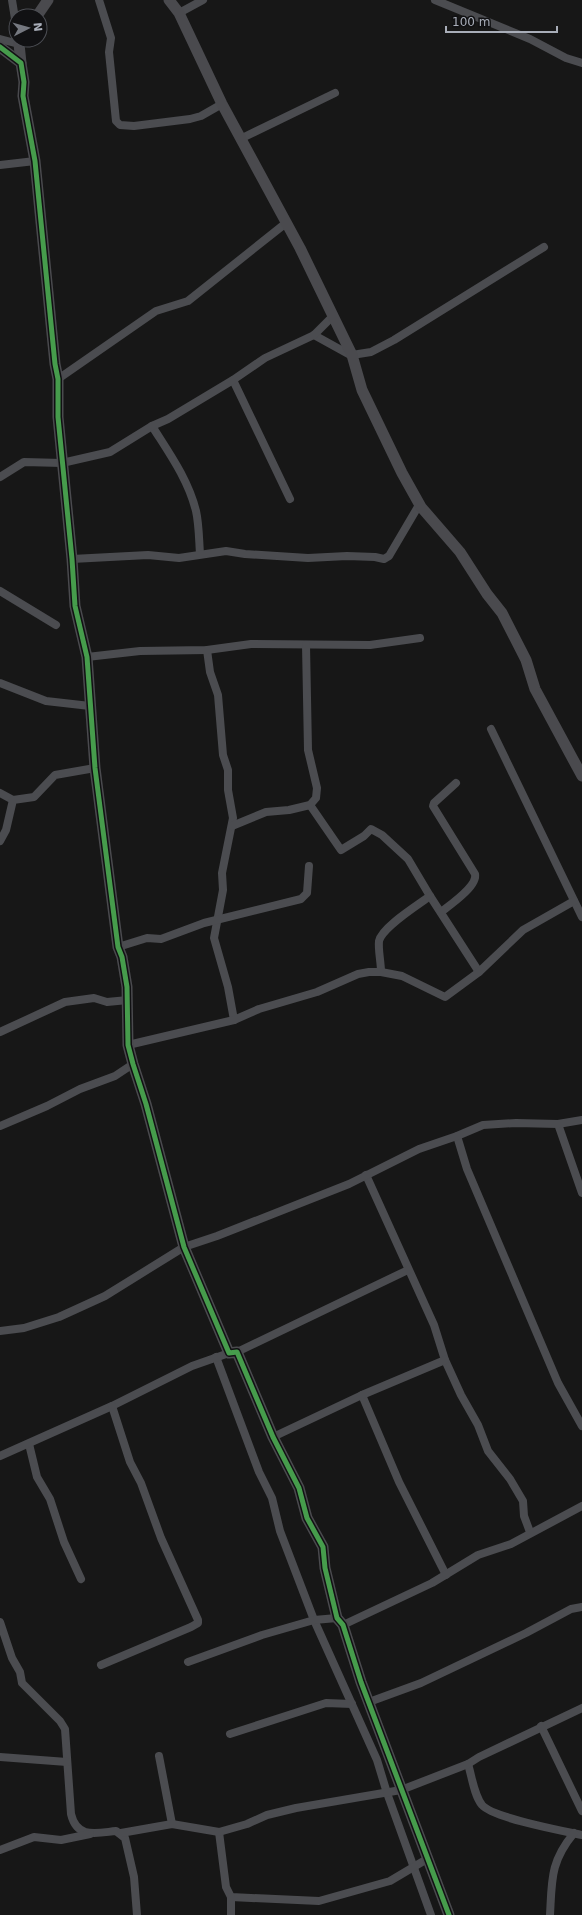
<svg xmlns="http://www.w3.org/2000/svg" width="582" height="1915" font-family="'DejaVu Sans',sans-serif">
  <style>
    .lines { fill: none; stroke-linecap: round; stroke-linejoin: round }
    .street { stroke: #4b4c50; stroke-width: 8 }
    .secondary { stroke: #4a4a4e; stroke-width: 11 }
    .cycleway-casing { stroke: #111113; stroke-width: 8 }
    .cycleway { stroke: #469c4c; stroke-width: 5 }
  </style>
  <rect width="100%" height="100%" fill="#171717"/>
  <g class="lines">
    <g class="street">
      <polyline points="12,0 16,25"/>
      <polyline points="99,0 111,38 109,52 116,121 120,125 134,126 190,119 201,116 222,104"/>
      <polyline points="435,0 530,39 566,58 582,63"/>
      <polyline points="179,13 203,0"/>
      <polyline points="0,39 19,44 18,40"/>
      <polyline points="240,139 335,93"/>
      <polyline points="0,165 35,161"/>
      <polyline points="314,335 352,356"/>
      <polyline points="352,355 371,352 394,340 544,247"/>
      <polyline points="58,379 156,311 188,301 286,223"/>
      <polyline points="233,380 290,499"/>
      <path d="M152 426C169 453 188 479 196 511 199 524 199 540 200 554"/>
      <polyline points="0,477 24,462 62,463 110,452 152,426 168,419 233,380 265,358 314,335 333,316"/>
      <polyline points="72,559 148,555 179,558 226,551 245,554 308,558 347,556 375,557 384,559 389,556 419,505"/>
      <polyline points="0,591 56,625"/>
      <polyline points="207,650 210,672 218,695 223,755 228,770 228,790 233,818 222,873 223,890 214,938 228,987 234,1020"/>
      <polyline points="87,657 140,651 207,650 251,644 370,645 420,638"/>
      <polyline points="0,683 46,701 90,706"/>
      <polyline points="491,729 582,917"/>
      <polyline points="0,793 13,800"/>
      <polyline points="310,805 341,850 364,836 371,829 382,835 408,859 430,896 479,972"/>
      <polyline points="232,826 266,812 289,810 310,805 316,798 317,788 308,750 306,645"/>
      <polyline points="0,841 6,830 13,800 34,797 55,775 95,768"/>
      <path d="M441 912C450 905 478 886 475 874L433 806 434 803 456 783"/>
      <polyline points="118,947 147,938 161,939 204,923 301,899 307,893 309,866"/>
      <path d="M381 972C381 962 378 950 379 941 382 927 418 905 430 896"/>
      <polyline points="0,1032 65,1002 94,998 107,1002 128,1000"/>
      <polyline points="128,1045 234,1020 259,1009 317,992 358,974 369,972 381,972 402,976 445,997 479,972 523,930 574,901"/>
      <polyline points="558,1124 582,1193"/>
      <polyline points="0,1126 47,1106 80,1089 115,1076 133,1064"/>
      <polyline points="457,1136 467,1169 558,1383 582,1426"/>
      <polyline points="366,1175 434,1325 445,1360 461,1395 478,1425 488,1451 510,1479 523,1501 524,1516 530,1532"/>
      <polyline points="0,1331 24,1328 59,1317 105,1296 184,1247 217,1236 349,1184 419,1149 457,1136 483,1125 516,1123 558,1124 582,1120"/>
      <polyline points="237,1352 408,1270"/>
      <polyline points="216,1357 259,1472 272,1498 280,1531 314,1620 377,1760 387,1793 431,1915"/>
      <polyline points="362,1395 399,1482 446,1575"/>
      <polyline points="273,1437 362,1395 445,1360"/>
      <polyline points="29,1444 37,1477 50,1499 64,1542 81,1579"/>
      <polyline points="0,1456 112,1406 192,1366 229,1353"/>
      <path d="M0 1622 12 1658 20 1672 22 1683 60 1721 65 1729 71 1814C77 1839 96 1833 116 1831L125 1838 134 1877 137 1915"/>
      <polyline points="343,1625 432,1583 478,1555 511,1544 582,1506"/>
      <polyline points="188,1662 262,1635 314,1620 337,1618"/>
      <polyline points="101,1665 191,1627 198,1623 198,1620 161,1538 141,1483 130,1462 112,1406"/>
      <polyline points="369,1702 421,1683 526,1633 571,1609 582,1607"/>
      <polyline points="541,1726 582,1811"/>
      <polyline points="230,1734 326,1703 352,1704"/>
      <polyline points="159,1756 172,1824"/>
      <polyline points="0,1757 67,1762"/>
      <path d="M468 1764C472 1777 474 1795 482 1805 493 1818 563 1831 582 1835"/>
      <polyline points="219,1832 226,1887 231,1897 319,1901 390,1881 427,1859"/>
      <polyline points="121,1833 172,1824 219,1832 247,1824 267,1815 296,1808 401,1790 468,1764 479,1757 582,1708"/>
      <polyline points="0,1850 34,1837 61,1840 90,1834"/>
      <polyline points="231,1915 231,1897"/>
      <path d="M550 1915C552 1880 550 1862 574 1833"/>
    </g>
    <g class="secondary">
      <polyline points="169,0 179,13 222,104 300,248 352,355 362,390 402,473 421,507 460,552 487,594 502,613 526,660 535,689 582,776"/>
      <polyline points="37,16 48,0"/>
      <polyline points="0,47 21,63 24,82 23,96 35,161 55,364 58,379 58,417 72,559 75,606 87,657 95,768 118,947 122,957 127,987 128,1045 133,1064 146,1104 184,1247 229,1353 237,1352 273,1437 299,1488 307,1518 323,1547 325,1568 337,1618 343,1625 361,1682 449,1915"/>
      <polyline points="21,63 19,44 22,40"/>
    </g>
    <g class="cycleway-casing">
      <polyline id="cycleway" points="0,47 21,63 24,82 23,96 35,161 55,364 58,379 58,417 72,559 75,606 87,657 95,768 118,947 122,957 127,987 128,1045 133,1064 146,1104 184,1247 229,1353 237,1352 273,1437 299,1488 307,1518 323,1547 325,1568 337,1618 343,1625 361,1682 449,1915"/>
    </g>
    <use href="#cycleway" class="cycleway"/>
  </g>
  <g transform="translate(28 28) rotate(84)"><circle r="19" fill="#111113" stroke="#4d4f55"/>
  <path d="M0-3L7 15L0 10L-7 15Z" fill="#757880"/>
  <text y="-6" font-size="11" font-weight="bold" text-anchor="middle" fill="#a8adb8">N</text>
  </g>
  <path d="M446 26v6h111v-6" fill="none" stroke="#a8adb8" stroke-width="2"/>
  <text x="452" y="26" font-size="12" fill="#a8adb8" stroke="#111113" stroke-width="3" paint-order="stroke">100 m</text>
</svg>
